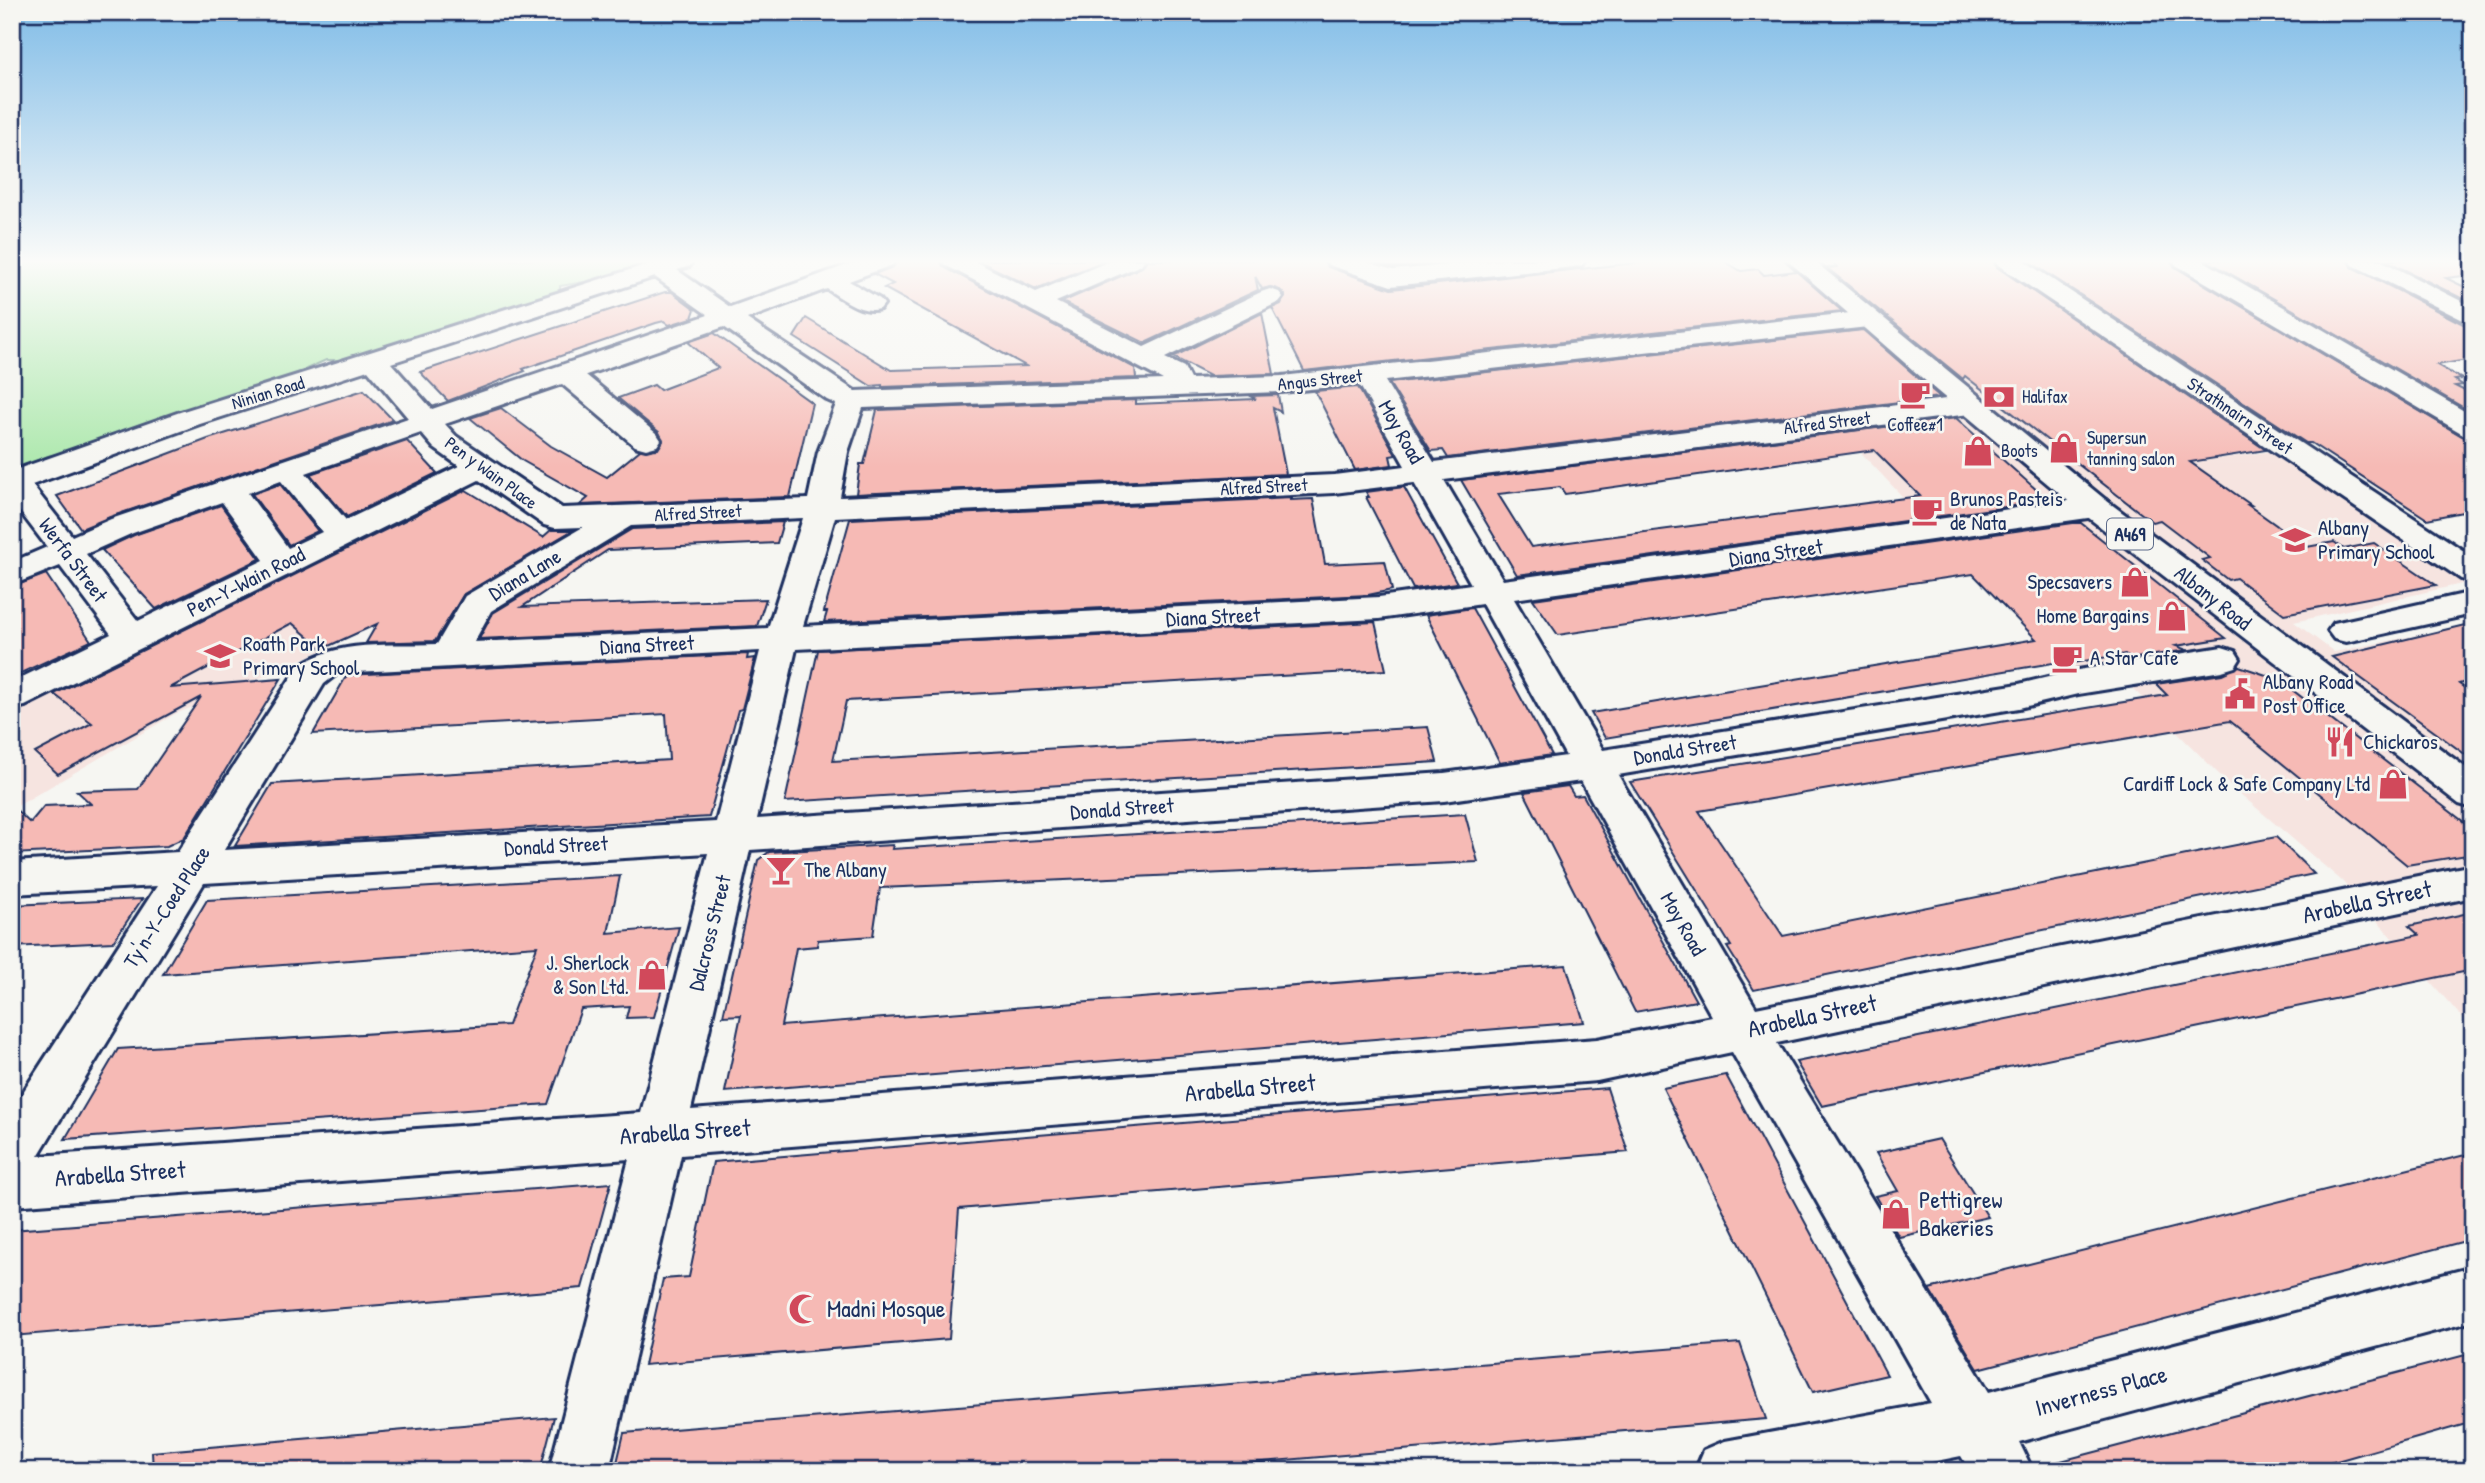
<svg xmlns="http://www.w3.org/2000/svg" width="2485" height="1483" font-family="'Patrick Hand',sans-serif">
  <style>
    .built { fill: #f6e4e0 }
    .green { fill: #ade8ad; stroke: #648c86; stroke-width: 2 }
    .building { fill: #f6bab5; stroke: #1b2f5e; stroke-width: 2; fill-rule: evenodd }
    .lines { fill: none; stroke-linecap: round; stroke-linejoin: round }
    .minor-casing { stroke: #1b2f5e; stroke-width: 6 }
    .major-casing { stroke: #1b2f5e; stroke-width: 6 }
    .minor { fill: #f6f6f2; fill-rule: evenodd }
    .major { fill: #f6f6f2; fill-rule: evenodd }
    .labels { text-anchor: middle; stroke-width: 5; stroke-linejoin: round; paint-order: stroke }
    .far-street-label { font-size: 18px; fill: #1b2f5e; stroke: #f6f6f2 }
    .far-poi-label { font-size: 18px; fill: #1b2f5e; stroke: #f6f6f2; text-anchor: start }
    .shield { fill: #f6f6f2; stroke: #5d6b8a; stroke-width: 2 }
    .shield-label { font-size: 19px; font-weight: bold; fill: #1b2f5e }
    .street-label { font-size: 21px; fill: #1b2f5e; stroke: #f6f6f2 }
    .poi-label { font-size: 21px; fill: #1b2f5e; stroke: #f6f6f2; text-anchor: start }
    .near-street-label { font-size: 24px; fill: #1b2f5e; stroke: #f6f6f2 }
    .near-poi-label { font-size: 24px; fill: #1b2f5e; stroke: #f6f6f2; text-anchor: start }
  </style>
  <rect width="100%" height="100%" fill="#f6f6f2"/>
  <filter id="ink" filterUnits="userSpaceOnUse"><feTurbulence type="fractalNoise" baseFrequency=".0143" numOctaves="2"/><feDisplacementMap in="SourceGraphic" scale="14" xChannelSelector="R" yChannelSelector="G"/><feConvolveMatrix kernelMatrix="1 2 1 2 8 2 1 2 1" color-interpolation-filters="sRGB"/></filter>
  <g filter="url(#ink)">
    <g class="built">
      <polygon points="1599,260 1898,260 2084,376 2195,462 2273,451 2466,583 2294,622 2334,652 2428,633 2473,664 2473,1030 2342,881 2231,786 2119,675 2078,682 1995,596 1973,541 1960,528 1935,531 1832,422 1843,420 1731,307 1636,302"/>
      <polygon points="442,501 483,525 506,513 535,532 509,552 416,607 226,694 175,714 12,809 12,715"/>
    </g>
    <polygon class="green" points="12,260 673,260 601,279 560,286 560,290 550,295 474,317 450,330 347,360 326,360 306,369 303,374 101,439 83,448 48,456 12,471"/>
    <g class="building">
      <polygon points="898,260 939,260 944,267 1135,368 1136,378 882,387 882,385 871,386 794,337 806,318 891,370 1026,366 884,288 893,284 874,274 893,267"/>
      <polygon points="977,260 1106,260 1036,289"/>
      <polygon points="1147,260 1323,260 1328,267 1391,289 1645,262 1714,260 1724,261 1741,271 1758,269 1764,275 1796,271 1842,311 1304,371 1272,308 1281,304 1285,295 1280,290 1271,287 1262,289 1255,276 1258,290 1145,343 1062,302 1142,267"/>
      <polygon points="1368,260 1479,260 1393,267"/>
      <polygon points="1829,260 1992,260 1997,267 2266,450 2190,462 2251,505 2248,505 2307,547 2334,542 2344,549 2374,543 2436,585 2284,614 2236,578 2228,580 2202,560 2210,558 2160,520 2152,522 1965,376 1963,379 1827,268 1837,267"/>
      <polygon points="2027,260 2170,260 2175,267 2462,436 2473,439 2473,510 2427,519 2311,443 2306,443"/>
      <polygon points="2206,260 2347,260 2352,267 2473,329 2473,359 2437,365 2462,379 2455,380 2463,385 2455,386 2473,395 2473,413"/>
      <polygon points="2385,260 2470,260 2471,275 2446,278 2473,291 2473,304"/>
      <polygon points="665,292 672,292 695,309 692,318 669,325 664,321 656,323 523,369 525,371 448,401 420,372"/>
      <polygon points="1262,313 1274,374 1210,376 1173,357"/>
      <polygon points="1863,330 1940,397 1448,458 1443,450 1431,451 1389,383"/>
      <polygon points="714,333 812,403 790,497 580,505 588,498 523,461 470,418 501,408 551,446 607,477 640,450 658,449 663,441 659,432 618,398 654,385 660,390 718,368 688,342"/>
      <polygon points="1358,387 1396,455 1390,456 1392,465 1355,470 1315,391"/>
      <polygon points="364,390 393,420 110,517 81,529 57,496 208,439"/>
      <polygon points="1278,395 1281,412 1273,408 1286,474 856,494 860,464 864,464 877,410 1136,400 1136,404 1256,399 1250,396"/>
      <path d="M1956 418 2049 501 1517 575 1461 480ZM1874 450 1920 496 1531 547 1498 494 1560 487 1565 494Z"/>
      <polygon points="407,441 437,473 347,517 310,474"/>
      <polygon points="280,484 318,531 289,545 252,494"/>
      <polygon points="1404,487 1457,583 1413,589 1366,497 1369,497 1366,492"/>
      <polygon points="466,490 543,537 551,530 573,530 464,594 435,641 366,643 377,624 322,649 292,623 170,688 281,679 184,838 167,846 12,854 12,806 30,823 44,806 91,804 77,791 138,789 201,697 58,774 35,753 92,723 54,694"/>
      <polygon points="1291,498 1291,500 1313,499 1325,564 1385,561 1392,590 1368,595 824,622 827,612 824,612 850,519"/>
      <polygon points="221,505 260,559 156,609 102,550 134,535"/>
      <polygon points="783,522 777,543 608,550 522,607 766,599 757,626 479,639 493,613 632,529"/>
      <polygon points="2073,523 2081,523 2226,638 2176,646 2187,650 2130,659 2125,654 2061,665 2059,662 1605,738 1591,713 2036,639 1973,574 1558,635 1533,599"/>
      <polygon points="46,574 91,641 12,677 12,587"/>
      <polygon points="1472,608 1552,755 1500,763 1426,615"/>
      <polygon points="1375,622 1386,670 846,701 833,761 1428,727 1437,762 785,802 818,650"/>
      <polygon points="2473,623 2473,680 2459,684 2473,694 2473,760 2332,657"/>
      <polygon points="748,654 747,659 755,658 742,709 738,710 709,817 235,846 272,784 669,760 666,714 313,734 347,675"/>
      <polygon points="2239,666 2278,679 2473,829 2473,854 2407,865 2230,721 1699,811 1783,936 2276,837 2314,874 1754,990 1727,947 1731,946 1630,782 2167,695 2156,684 2222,674"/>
      <polygon points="1568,786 1574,796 1583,795 1696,1001 1635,1012 1524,792"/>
      <polygon points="1465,814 1478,862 880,888 873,936 818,940 817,946 796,948 781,1026 1566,965 1584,1022 725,1092 741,1015 723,1016 758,860 769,852 893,845 892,849"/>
      <polygon points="620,876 608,933 679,927 654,1017 626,1018 629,1006 581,1009 548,1104 65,1139 118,1049 508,1025 537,946 163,974 207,900"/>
      <polygon points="142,899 113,942 12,947 12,905"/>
      <polygon points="2473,912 2473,970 1822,1106 1796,1062 2419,935 2409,926"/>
      <polygon points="1726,1075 1887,1375 1813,1392 1663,1088"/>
      <polygon points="1607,1088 1628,1152 959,1209 949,1339 644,1365 663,1279 689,1277 713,1162"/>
      <polygon points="1939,1139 1988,1217 1899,1237 1875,1196 1898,1191 1876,1153"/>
      <polygon points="2473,1153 2473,1239 1978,1369 1929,1289"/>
      <polygon points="611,1183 582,1288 12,1336 12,1230"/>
      <polygon points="1740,1343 1766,1419 1157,1471 615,1471 624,1433"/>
      <polygon points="2473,1353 2473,1422 2302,1471 2058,1471 2057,1462"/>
      <polygon points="554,1417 540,1471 153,1471 152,1452"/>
    </g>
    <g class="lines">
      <g class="minor-casing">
        <g id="minor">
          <path d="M661 260H692L690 266 677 270 730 307 861 260H895L892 265 849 281 880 299 884 304 880 309C861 314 843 299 827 289L747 319 855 391 1163 380 945 265 942 260H972L1036 292 1112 260H1144L1141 265 1056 302 1144 347 1261 292 1270 289 1279 292 1283 297 1279 302 1165 358 1184 367 1190 379 1282 376 1868 311 1877 313 1881 319 1877 325 1868 327 1385 381 1434 462 1970 396 1980 399 1984 405 1980 411 1970 414 1444 480 1503 580 2095 497 2106 500 2111 507 2106 514 2095 517 1514 599 1603 750 2019 684 2078 670 2222 647 2235 651 2240 659 2235 667 2222 671 2078 694 2019 708 1618 775 1756 1008 2473 865V897L1777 1043 1989 1392 2473 1267V1321L2019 1442 2033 1471H1970L1961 1456 1887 1471H1695L1704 1450 1725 1441 1931 1403 1732 1052 1597 1081 681 1155 609 1471H549L629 1159 12 1206V1109L157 886 12 894V862L178 852 298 667C335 639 392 646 437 644L465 596 583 527 555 528 544 525 479 480 25 706 12 709V682L111 634 60 566 12 585V562L47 547 12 501V471L180 412ZM655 277 708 315 432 409 391 363ZM724 327 827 400 836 404 818 452 808 499 562 508 456 436 445 424 562 384 635 446 646 449 657 446 661 440 657 434 586 375ZM368 370 408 418 111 519 72 536 32 485 200 424ZM1359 384 1405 466 1334 475 840 497 848 452 863 408 1282 392ZM421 433 434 448 459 466 346 520 306 473ZM281 481 322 532 288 548 248 493ZM1414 483 1471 584 1379 597 803 626 835 517 1334 493ZM222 502 264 560 138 621 86 554 133 533ZM803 518 768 628 474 642 491 611 631 526ZM1482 604 1566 756 1444 773 757 819 796 649 1379 619ZM760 651 716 822 224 850 324 684 338 673ZM1581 781 1712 1017 1597 1039 691 1110 750 850 1444 801ZM708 853 641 1113 38 1156 204 883Z"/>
          <polygon points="1326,260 1361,260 1393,270 1503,260 1585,260 1582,265 1573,267 1391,286 1329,265"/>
          <polygon points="1995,260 2023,260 2473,557 2473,582 2461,579 1998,265"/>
          <polygon points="2173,260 2202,260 2473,416 2473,437 2463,434 2176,265"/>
          <polygon points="2350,260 2380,260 2473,307 2473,325 2353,265"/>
          <polygon points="2473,592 2473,614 2346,642 2334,639 2328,631 2334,623"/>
        </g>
      </g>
      <g class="major-casing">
        <polygon id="major" points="1787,260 1813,260 2107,501 2473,773 2473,808 2459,804 2085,515 1937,391"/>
      </g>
      <use href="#minor" class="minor"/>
      <use href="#major" class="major"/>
    </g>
  </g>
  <linearGradient id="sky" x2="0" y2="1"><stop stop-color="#80bce7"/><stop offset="0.56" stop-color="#fbfbf9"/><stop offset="1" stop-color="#fbfbf9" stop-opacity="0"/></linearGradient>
  <rect width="2485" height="467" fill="url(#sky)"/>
  <defs>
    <g id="cafe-bare" transform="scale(2.415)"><path d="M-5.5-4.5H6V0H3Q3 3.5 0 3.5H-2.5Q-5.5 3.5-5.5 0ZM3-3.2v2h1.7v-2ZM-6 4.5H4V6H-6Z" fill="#d1495b" stroke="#f6f6f2" stroke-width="2.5" paint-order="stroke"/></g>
    <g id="bank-bare" transform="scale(2.415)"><path d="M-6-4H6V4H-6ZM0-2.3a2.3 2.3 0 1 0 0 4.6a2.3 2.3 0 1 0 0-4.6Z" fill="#d1495b" stroke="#f6f6f2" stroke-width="2.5" paint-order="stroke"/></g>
    <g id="shop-bare" transform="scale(2.415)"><path d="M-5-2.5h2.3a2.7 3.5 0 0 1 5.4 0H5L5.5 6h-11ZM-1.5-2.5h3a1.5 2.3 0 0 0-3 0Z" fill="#d1495b" stroke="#f6f6f2" stroke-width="2.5" paint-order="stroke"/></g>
    <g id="school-bare" transform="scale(2.415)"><path d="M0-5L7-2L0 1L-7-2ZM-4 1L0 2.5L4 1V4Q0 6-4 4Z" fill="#d1495b" stroke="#f6f6f2" stroke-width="2.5" paint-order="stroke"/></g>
    <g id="civic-bare" transform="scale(2.415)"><path d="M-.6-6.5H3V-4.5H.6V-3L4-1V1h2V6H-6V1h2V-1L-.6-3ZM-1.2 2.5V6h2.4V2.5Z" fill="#d1495b" stroke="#f6f6f2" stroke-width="2.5" paint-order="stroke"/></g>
    <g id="restaurant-bare" transform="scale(2.415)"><path d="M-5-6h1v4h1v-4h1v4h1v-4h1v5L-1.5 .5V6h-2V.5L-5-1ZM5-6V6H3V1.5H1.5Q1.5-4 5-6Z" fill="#d1495b" stroke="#f6f6f2" stroke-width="2.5" paint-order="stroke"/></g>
    <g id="bar-bare" transform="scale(2.415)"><path d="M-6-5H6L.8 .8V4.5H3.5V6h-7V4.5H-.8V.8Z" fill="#d1495b" stroke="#f6f6f2" stroke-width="2.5" paint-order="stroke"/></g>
    <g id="mosque-bare" transform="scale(2.415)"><path d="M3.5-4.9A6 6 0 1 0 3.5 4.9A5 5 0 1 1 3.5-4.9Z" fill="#d1495b" stroke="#f6f6f2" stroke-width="2.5" paint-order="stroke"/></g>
  </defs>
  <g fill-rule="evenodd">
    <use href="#cafe-bare" x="1915" y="394"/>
    <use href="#bank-bare" x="1999" y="397"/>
    <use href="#shop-bare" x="2064" y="448"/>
    <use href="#shop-bare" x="1978" y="451"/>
    <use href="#cafe-bare" x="1927" y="511"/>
    <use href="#school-bare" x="2295" y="540"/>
    <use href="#shop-bare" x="2135" y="582"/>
    <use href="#shop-bare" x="2172" y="616"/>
    <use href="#school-bare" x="220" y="656"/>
    <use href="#cafe-bare" x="2067" y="658"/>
    <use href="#civic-bare" x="2240" y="694"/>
    <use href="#restaurant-bare" x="2340" y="742"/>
    <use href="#shop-bare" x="2393" y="784"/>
    <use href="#bar-bare" x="781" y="870"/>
    <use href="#shop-bare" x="652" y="975"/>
    <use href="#shop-bare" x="1896" y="1214"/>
    <use href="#mosque-bare" x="804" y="1309"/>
  </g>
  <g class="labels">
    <g class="far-street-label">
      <text transform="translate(1320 380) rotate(-6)" y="6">Angus Street</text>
      <text transform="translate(268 393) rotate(-17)" y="6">Ninian Road</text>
      <text transform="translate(2240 416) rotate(34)" y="6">Strathnairn Street</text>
      <text transform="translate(1827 423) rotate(-7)" y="6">Alfred Street</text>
      <text transform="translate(491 473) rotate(36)" y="6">Pen y Wain Place</text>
      <text transform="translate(1264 487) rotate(-3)" y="6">Alfred Street</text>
      <text transform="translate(698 513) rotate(-3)" y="6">Alfred Street</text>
    </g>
    <g class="far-poi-label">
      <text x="2022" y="403">Halifax</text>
      <text x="1915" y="431" text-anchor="middle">Coffee#1</text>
      <text x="2087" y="444">Supersun<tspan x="2087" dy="21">tanning salon</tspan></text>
      <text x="2001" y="457">Boots</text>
    </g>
    <rect class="shield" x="2107" y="518.5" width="46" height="31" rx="5"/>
    <g class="shield-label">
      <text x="2130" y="541">A469</text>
    </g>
    <g class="street-label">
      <text transform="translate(1401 432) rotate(60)" y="7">Moy Road</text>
      <text transform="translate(1776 553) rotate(-8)" y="7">Diana Street</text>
      <text transform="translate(73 560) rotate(53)" y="7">Werfa Street</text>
      <text transform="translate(525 575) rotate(-31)" y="7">Diana Lane</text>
      <text transform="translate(246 582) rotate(-27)" y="7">Pen-Y-Wain Road</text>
      <text transform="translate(2213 598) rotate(38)" y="7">Albany Road</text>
      <text transform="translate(1213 617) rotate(-3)" y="7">Diana Street</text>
      <text transform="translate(647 645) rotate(-3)" y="7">Diana Street</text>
      <text transform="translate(1685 750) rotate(-9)" y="7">Donald Street</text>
      <text transform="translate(1122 809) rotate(-4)" y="7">Donald Street</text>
      <text transform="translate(556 846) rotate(-3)" y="7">Donald Street</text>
      <text transform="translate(167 907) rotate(-57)" y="7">Ty'n-Y-Coed Place</text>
      <text transform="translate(1683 924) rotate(60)" y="7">Moy Road</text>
      <text transform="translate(710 933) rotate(-76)" y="7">Dalcross Street</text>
    </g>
    <g class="poi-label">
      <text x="1950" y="506">Brunos Pasteis<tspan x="1950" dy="24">de Nata</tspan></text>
      <text x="2318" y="535">Albany<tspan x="2318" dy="24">Primary School</tspan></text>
      <text x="2112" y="589" text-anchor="end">Specsavers</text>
      <text x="2149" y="623" text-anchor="end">Home Bargains</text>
      <text x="243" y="651">Roath Park<tspan x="243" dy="24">Primary School</tspan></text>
      <text x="2090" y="665">A Star Cafe</text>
      <text x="2263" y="689">Albany Road<tspan x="2263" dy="24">Post Office</tspan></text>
      <text x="2363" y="749">Chickaros</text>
      <text x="2370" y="791" text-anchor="end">Cardiff Lock &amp; Safe Company Ltd</text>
      <text x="804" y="877">The Albany</text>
      <text x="629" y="970" text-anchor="end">J. Sherlock<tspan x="629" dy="24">&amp; Son Ltd.</tspan></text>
    </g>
    <g class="near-street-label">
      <text transform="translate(2367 902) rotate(-12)" y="8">Arabella Street</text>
      <text transform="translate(1812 1016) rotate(-12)" y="8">Arabella Street</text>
      <text transform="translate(1250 1088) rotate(-5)" y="8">Arabella Street</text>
      <text transform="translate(685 1132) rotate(-4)" y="8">Arabella Street</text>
      <text transform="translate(120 1174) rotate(-4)" y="8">Arabella Street</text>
      <text transform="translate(2101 1391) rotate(-15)" y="8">Inverness Place</text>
    </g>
    <g class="near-poi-label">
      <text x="1919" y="1208">Pettigrew<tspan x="1919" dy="28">Bakeries</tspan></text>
      <text x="827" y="1317">Madni Mosque</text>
    </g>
  </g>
  <rect width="2485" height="1483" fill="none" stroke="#f6f6f2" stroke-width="42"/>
  <rect x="21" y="21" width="2443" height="1441" fill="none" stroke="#1b2f5e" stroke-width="2.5" filter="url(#ink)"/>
</svg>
